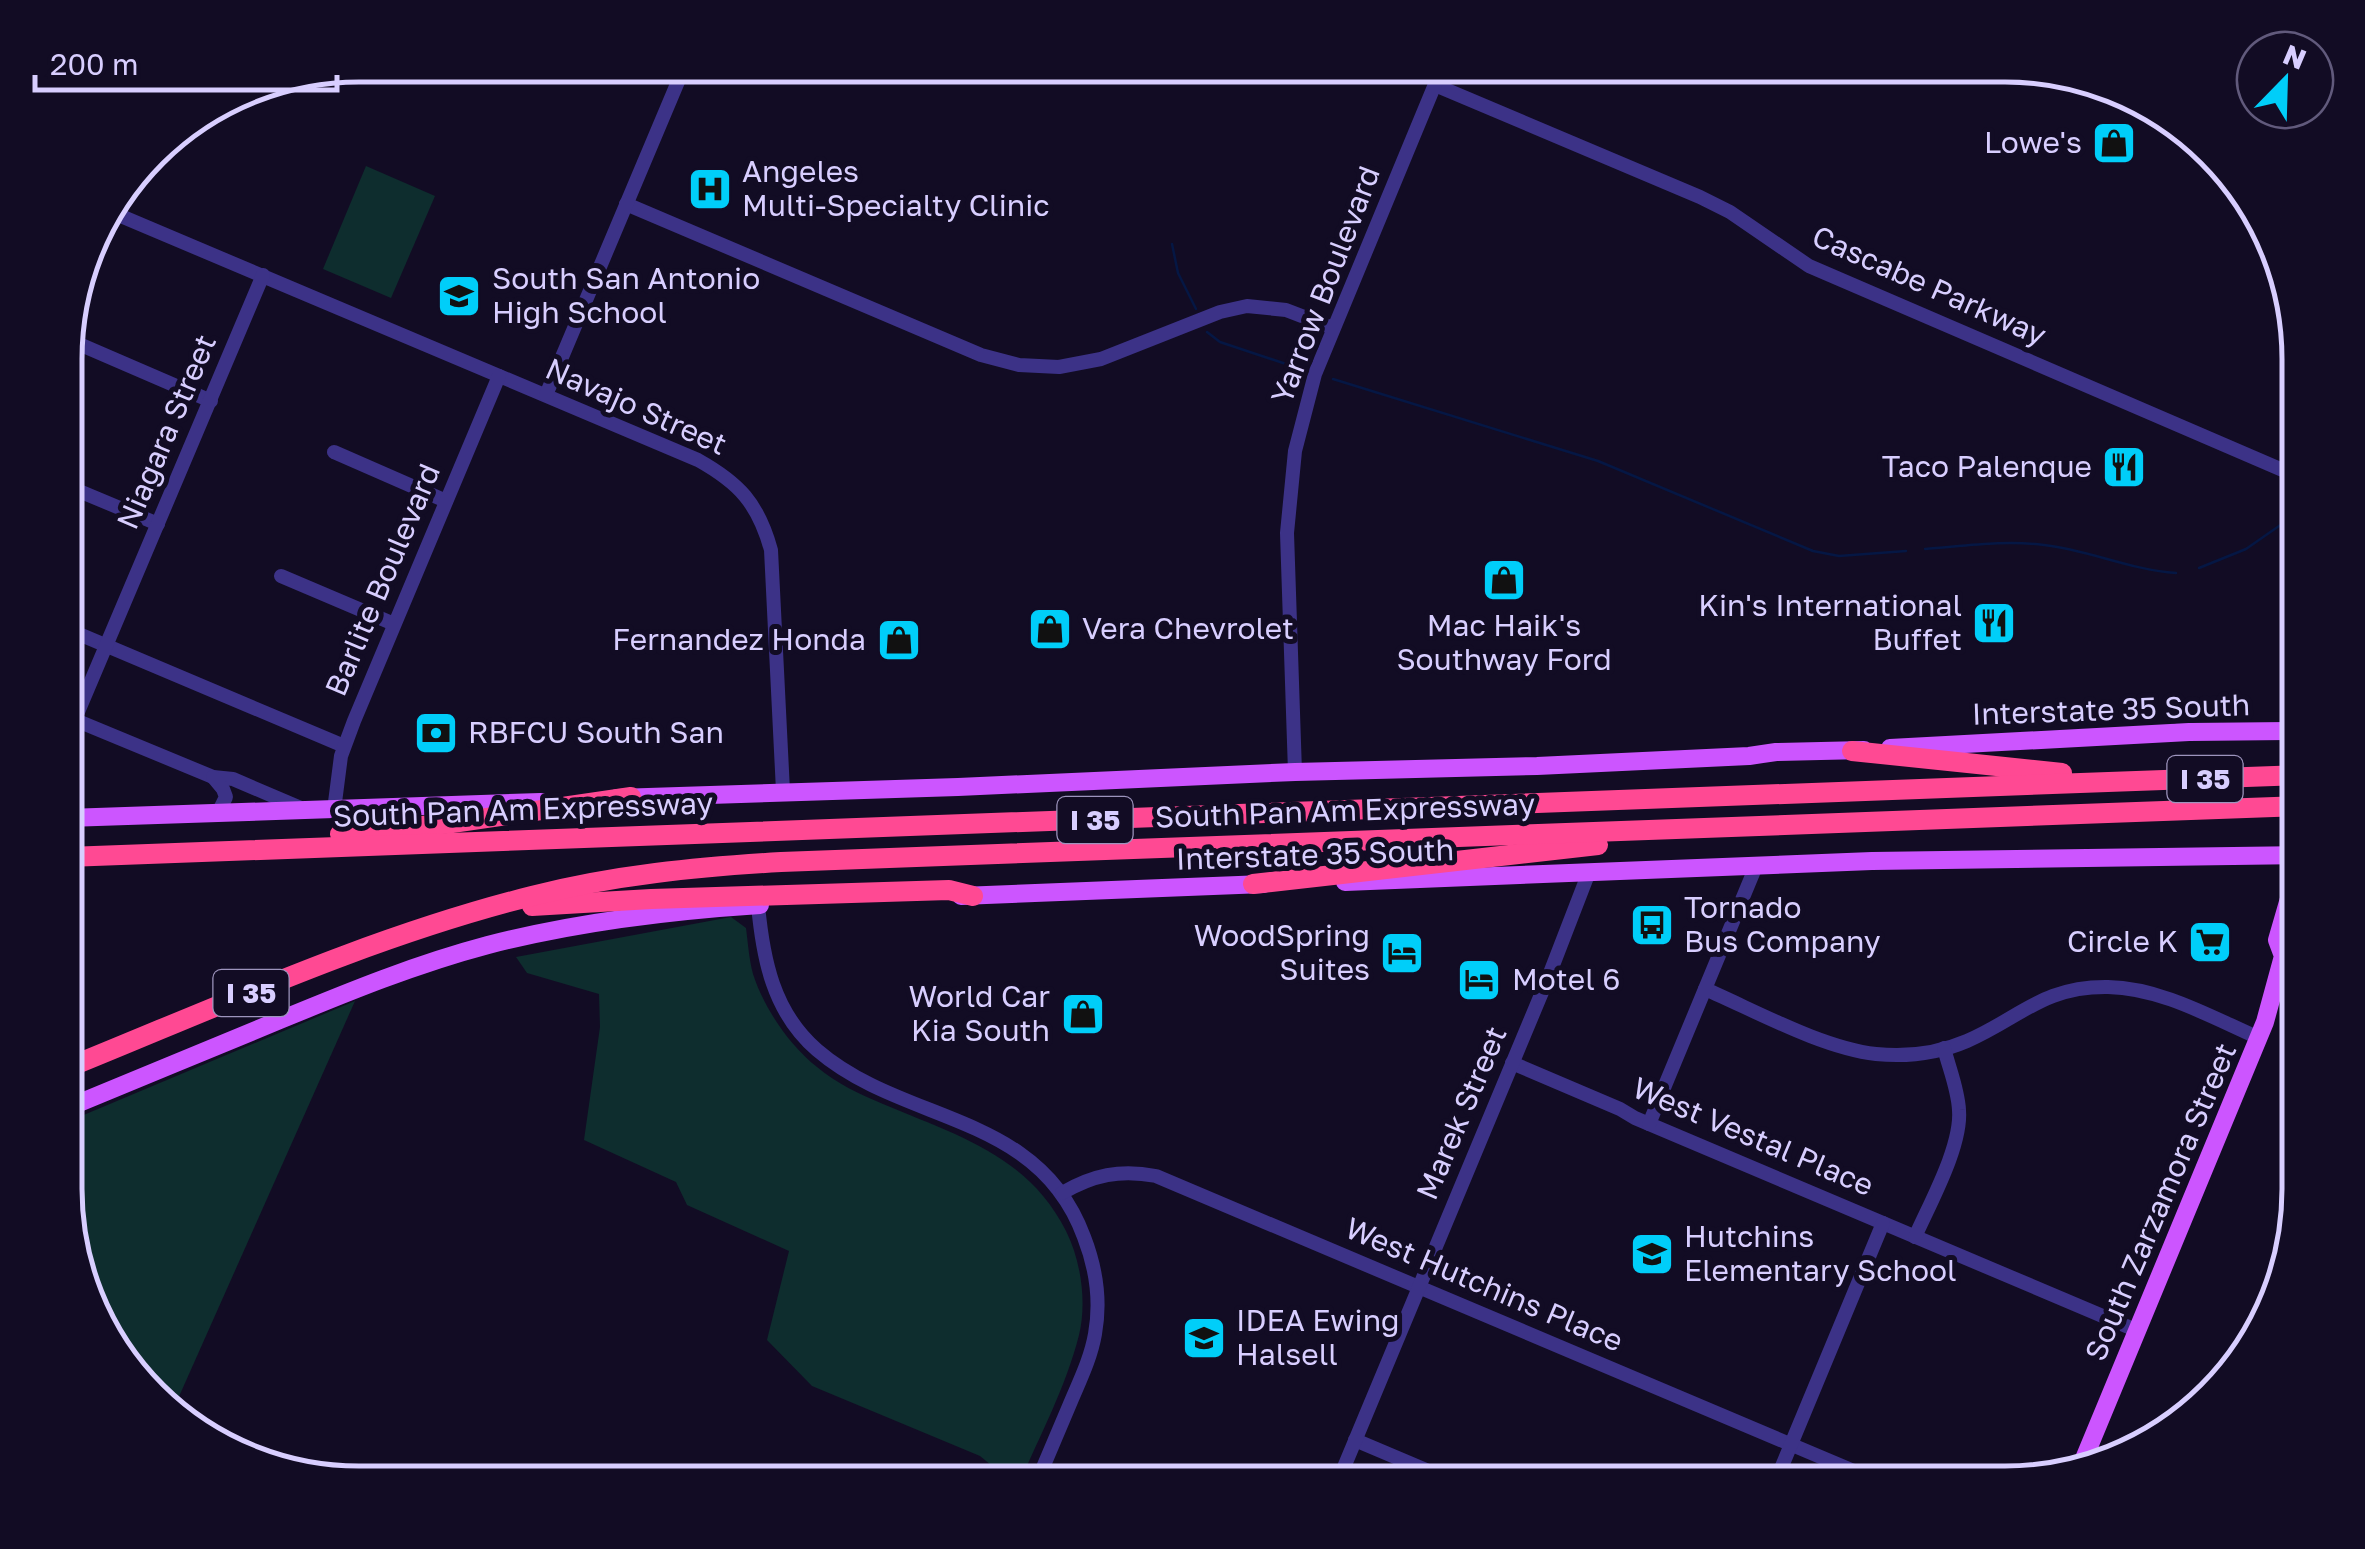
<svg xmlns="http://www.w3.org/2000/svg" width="2365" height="1549" font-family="'Golos Text',sans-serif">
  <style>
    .green { fill: #0e2d2e }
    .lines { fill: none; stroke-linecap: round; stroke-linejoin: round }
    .stream { stroke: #051744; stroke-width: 2.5 }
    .minor { stroke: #3c3287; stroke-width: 14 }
    .major { stroke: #c5f; stroke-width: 18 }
    .highway { stroke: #ff4993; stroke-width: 20 }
    .labels { text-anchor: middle; stroke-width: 10; stroke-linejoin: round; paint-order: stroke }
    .shield { fill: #120c24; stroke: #9d94bd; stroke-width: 2.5 }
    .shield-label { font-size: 28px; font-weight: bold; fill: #d8ceff }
    .poi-label { font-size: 30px; fill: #d8ceff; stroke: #120c24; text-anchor: start }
    .street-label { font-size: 30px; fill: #d8ceff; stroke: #120c24 }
    .rim { fill: none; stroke: #d8ceff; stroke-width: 5 }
  </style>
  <rect width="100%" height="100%" fill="#120c24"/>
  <g class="green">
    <polygon points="366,166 435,196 391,298 323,269"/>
    <path d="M731 917 746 928C748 943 749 959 753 974 764 1008 789 1045 817 1067 837 1084 860 1094 883 1104 956 1135 1028 1155 1066 1231 1081 1261 1087 1302 1079 1335 1066 1387 1040 1435 1019 1484H1014L980 1456 812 1386 767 1340 789 1251 687 1205 676 1182 584 1140 600 1027 599 994 527 973 516 957Z"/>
    <polygon points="355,1001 173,1410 105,1337 67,1228 67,1122"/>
  </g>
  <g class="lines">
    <g class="stream">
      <polyline points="1172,244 1178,273 1196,309"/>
      <polyline points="1207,332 1220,342 1295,367"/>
      <polyline points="1333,379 1598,461 1813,551 1839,556 1906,551"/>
      <path d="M1925 549C1965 546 2005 540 2044 545 2089 550 2131 570 2176 573"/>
      <polyline points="2199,568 2246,549 2279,526 2299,517"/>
    </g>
    <g class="minor">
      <polyline points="1435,85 1700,197 1730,212 1809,266 2299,477"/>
      <polyline points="626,204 981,355 1019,365 1059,367 1101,359 1220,312 1247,306 1286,310 1333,328"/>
      <path d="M109 211 698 460C739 483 758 503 771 550L783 791"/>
      <polyline points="72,341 211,401"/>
      <polyline points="546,395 685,65"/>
      <polyline points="334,452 446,501"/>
      <polyline points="67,486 158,524"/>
      <polyline points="281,576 394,624"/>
      <polyline points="67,629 344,746"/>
      <polyline points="68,717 213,777 233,779 303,809"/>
      <polyline points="75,719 263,275"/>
      <polyline points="1295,772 1287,533 1295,451 1315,374 1443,65"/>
      <polyline points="213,777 223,789 226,797 218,813"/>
      <polyline points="334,810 341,756 354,721 499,376"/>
      <path d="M758 905C763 959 773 1012 817 1050 904 1125 1038 1111 1084 1237 1096 1268 1101 1301 1095 1334 1091 1357 1081 1378 1072 1399 1060 1427 1048 1456 1036 1484"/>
      <path d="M1705 989C1756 1011 1822 1048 1876 1054 1906 1057 1939 1053 1967 1041 2020 1018 2043 986 2108 987 2161 988 2211 1017 2259 1038"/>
      <polyline points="1512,1063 1620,1109 1635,1118 2138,1331"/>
      <polyline points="1649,1124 1756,866"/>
      <path d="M1062 1193C1093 1175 1120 1169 1156 1176L1882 1483"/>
      <path d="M1915 1237C1930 1203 1962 1146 1959 1110 1958 1089 1949 1068 1944 1048"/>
      <polyline points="1355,1440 1459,1484"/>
      <polyline points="1775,1483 1883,1223"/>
      <polyline points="1337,1484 1550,973 1589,872"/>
    </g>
    <g class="major">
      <polyline points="1890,748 2189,732 2299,731"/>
      <polyline points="617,798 958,787 1295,772 1537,766 1749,756 1776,752 1864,750"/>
      <polyline points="67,818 541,802"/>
      <polyline points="1345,882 1872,861 2299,855"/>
      <polyline points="961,896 1264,884"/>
      <polyline points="2283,956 2299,943"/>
      <path d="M67 1108C138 1079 209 1049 280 1020 348 992 416 964 488 945 577 922 668 911 760 905"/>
      <polyline points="2081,1466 2265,1022 2283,956 2277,940 2299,864"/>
    </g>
    <g class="highway">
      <polyline points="1852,751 2062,773"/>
      <polyline points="340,834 452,823 631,797"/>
      <polyline points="67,857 2299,775"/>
      <polyline points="1253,884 1598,845"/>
      <polyline points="532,906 651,899 949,890 973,896"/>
      <path d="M67 1068C220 1006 372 936 532 896 614 875 697 867 781 862L2299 806"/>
    </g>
  </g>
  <defs>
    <g id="shop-square" transform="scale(2.25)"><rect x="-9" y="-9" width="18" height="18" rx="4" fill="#00cef9" stroke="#120c24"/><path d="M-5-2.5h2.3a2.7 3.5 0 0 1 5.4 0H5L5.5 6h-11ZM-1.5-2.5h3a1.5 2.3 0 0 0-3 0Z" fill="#111"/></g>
    <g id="hospital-square" transform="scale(2.25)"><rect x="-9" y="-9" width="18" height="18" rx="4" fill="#00cef9" stroke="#120c24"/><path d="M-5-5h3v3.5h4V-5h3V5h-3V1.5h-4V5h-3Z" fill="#111"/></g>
    <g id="school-square" transform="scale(2.25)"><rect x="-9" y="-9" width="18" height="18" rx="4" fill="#00cef9" stroke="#120c24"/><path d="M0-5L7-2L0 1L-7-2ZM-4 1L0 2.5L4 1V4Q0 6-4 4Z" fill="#111"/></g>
    <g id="restaurant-square" transform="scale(2.25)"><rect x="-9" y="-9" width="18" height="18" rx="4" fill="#00cef9" stroke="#120c24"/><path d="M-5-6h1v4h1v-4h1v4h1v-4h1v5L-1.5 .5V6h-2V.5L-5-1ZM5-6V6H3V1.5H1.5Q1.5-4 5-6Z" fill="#111"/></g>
    <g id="bank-square" transform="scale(2.25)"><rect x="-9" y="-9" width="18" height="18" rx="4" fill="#00cef9" stroke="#120c24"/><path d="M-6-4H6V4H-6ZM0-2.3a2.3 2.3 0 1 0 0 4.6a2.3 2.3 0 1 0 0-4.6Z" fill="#111"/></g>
    <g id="bus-square" transform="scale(2.25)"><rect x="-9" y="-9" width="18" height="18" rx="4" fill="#00cef9" stroke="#120c24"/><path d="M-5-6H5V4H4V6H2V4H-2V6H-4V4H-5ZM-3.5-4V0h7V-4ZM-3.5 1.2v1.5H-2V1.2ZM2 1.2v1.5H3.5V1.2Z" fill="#111"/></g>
    <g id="supermarket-square" transform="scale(2.25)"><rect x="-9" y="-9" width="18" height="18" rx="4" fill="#00cef9" stroke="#120c24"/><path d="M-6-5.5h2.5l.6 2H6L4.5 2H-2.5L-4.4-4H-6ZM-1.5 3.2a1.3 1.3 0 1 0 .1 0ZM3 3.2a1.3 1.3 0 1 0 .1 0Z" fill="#111"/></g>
    <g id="hotel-square" transform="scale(2.25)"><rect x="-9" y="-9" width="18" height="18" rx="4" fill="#00cef9" stroke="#120c24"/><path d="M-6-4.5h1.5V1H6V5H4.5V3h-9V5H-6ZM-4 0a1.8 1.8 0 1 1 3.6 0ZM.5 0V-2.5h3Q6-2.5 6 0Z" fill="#111"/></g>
  </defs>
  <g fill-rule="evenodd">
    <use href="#shop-square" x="2114" y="143"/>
    <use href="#hospital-square" x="710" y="189"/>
    <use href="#school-square" x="459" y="296"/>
    <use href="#restaurant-square" x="2124" y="467"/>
    <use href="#shop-square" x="1504" y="580"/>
    <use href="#restaurant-square" x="1994" y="623"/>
    <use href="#shop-square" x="1050" y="629"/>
    <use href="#shop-square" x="899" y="640"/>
    <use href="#bank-square" x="436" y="733"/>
    <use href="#bus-square" x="1652" y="925"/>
    <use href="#supermarket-square" x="2210" y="942"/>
    <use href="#hotel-square" x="1402" y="953"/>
    <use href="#hotel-square" x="1479" y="980"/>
    <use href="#shop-square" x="1083" y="1014"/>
    <use href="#school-square" x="1652" y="1254"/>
    <use href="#school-square" x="1204" y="1338"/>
  </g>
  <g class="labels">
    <g class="shield">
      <rect x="2167.5" y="756" width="75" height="46" rx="8"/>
      <rect x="1057.5" y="797" width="75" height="46" rx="8"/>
      <rect x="213.5" y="970" width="75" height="46" rx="8"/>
    </g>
    <g class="shield-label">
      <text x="2205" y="789">I 35</text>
      <text x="1095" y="830">I 35</text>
      <text x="251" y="1003">I 35</text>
    </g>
    <g class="poi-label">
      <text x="2082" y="153" text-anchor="end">Lowe's</text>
      <text x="742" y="182">Angeles<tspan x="742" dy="34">Multi-Specialty Clinic</tspan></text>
      <text x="492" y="289">South San Antonio<tspan x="492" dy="34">High School</tspan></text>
      <text x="2092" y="477" text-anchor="end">Taco Palenque</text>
      <text x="1962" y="616" text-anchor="end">Kin's International<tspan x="1962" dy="34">Buffet</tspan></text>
      <text x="1504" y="636" text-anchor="middle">Mac Haik's<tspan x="1504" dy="34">Southway Ford</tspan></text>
      <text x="1082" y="639">Vera Chevrolet</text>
      <text x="866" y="650" text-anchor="end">Fernandez Honda</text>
      <text x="468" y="743">RBFCU South San</text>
      <text x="1684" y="918">Tornado<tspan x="1684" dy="34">Bus Company</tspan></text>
      <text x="1370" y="946" text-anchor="end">WoodSpring<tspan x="1370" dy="34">Suites</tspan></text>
      <text x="2178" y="952" text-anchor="end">Circle K</text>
      <text x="1512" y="990">Motel 6</text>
      <text x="1050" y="1007" text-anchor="end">World Car<tspan x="1050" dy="34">Kia South</tspan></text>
      <text x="1684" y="1247">Hutchins<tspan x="1684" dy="34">Elementary School</tspan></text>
      <text x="1236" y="1331">IDEA Ewing<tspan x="1236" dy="34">Halsell</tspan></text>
    </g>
    <g class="street-label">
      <text transform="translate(1326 285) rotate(-69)" y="10">Yarrow Boulevard</text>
      <text transform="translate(1929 286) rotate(24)" y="10">Cascabe Parkway</text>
      <text transform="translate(636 407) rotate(24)" y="10">Navajo Street</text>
      <text transform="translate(167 432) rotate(-67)" y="10">Niagara Street</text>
      <text transform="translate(383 580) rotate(-67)" y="10">Barlite Boulevard</text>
      <text transform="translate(2111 710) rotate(-2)" y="10">Interstate 35 South</text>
      <text transform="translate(523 810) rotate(-2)" y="10">South Pan Am Expressway</text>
      <text transform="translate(1345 811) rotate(-2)" y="10">South Pan Am Expressway</text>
      <text transform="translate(1315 855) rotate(-2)" y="10">Interstate 35 South</text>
      <text transform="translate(1462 1113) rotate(-67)" y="10">Marek Street</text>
      <text transform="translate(1753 1137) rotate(23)" y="10">West Vestal Place</text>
      <text transform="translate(2161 1202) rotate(-67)" y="10">South Zarzamora Street</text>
      <text transform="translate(1484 1285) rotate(23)" y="10">West Hutchins Place</text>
    </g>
  </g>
  <path d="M0 0H2365V1549H0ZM359 82H2005A277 277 0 0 1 2282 359V1189A277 277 0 0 1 2005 1466H359A277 277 0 0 1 82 1189V359A277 277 0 0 1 359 82Z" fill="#120c24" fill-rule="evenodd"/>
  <path class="rim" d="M359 82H2005A277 277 0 0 1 2282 359V1189A277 277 0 0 1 2005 1466H359A277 277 0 0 1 82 1189V359A277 277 0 0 1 359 82Z"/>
  <g transform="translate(2285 80) rotate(23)"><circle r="48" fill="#120c24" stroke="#615a7c" stroke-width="2.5"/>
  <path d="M0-8L18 38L0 25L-18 38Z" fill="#00cef9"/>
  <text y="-15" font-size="28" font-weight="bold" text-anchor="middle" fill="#d8ceff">N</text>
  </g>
  <path d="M35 75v15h302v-15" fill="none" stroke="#d8ceff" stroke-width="5"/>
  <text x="50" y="75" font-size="30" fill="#d8ceff" stroke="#120c24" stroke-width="8" paint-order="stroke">200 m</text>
</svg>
